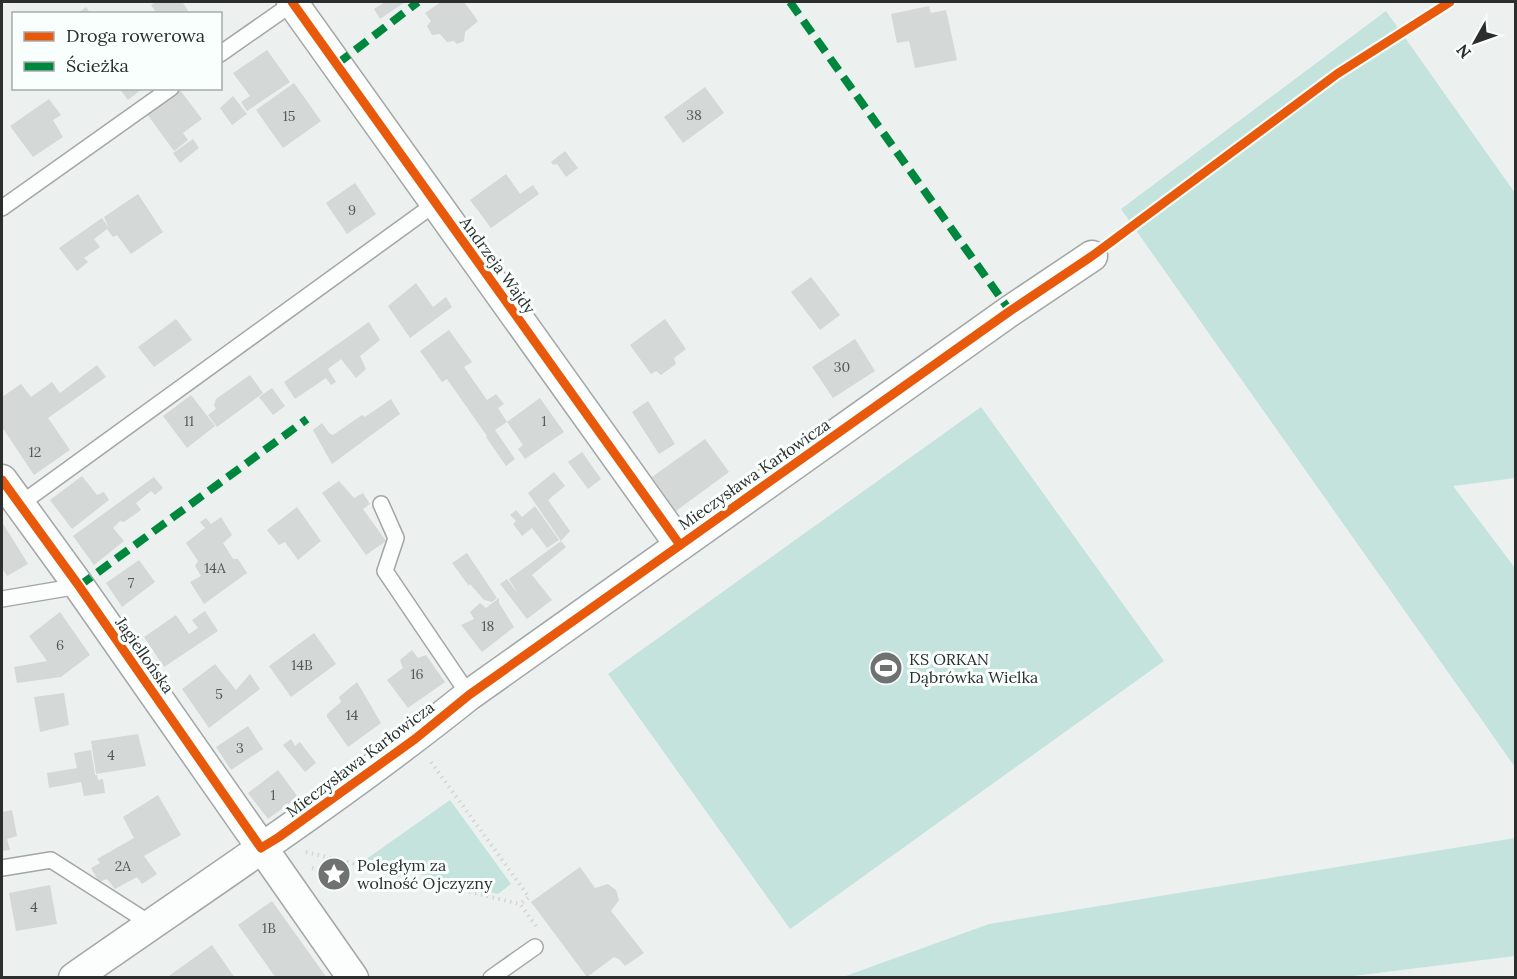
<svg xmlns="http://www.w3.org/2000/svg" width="1517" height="979" font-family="Lora,serif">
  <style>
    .green { fill: #c4e3dd }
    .building { fill: #d4d8d7 }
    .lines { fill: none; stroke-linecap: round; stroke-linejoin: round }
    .lane-casing { stroke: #a3a6a6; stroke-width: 18 }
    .street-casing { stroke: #a3a6a6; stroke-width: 33 }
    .path { stroke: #d4d6d6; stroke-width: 4; stroke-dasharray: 1.5 4.5; stroke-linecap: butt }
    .lane { stroke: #fcfdfd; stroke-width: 15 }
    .street { stroke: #fcfdfd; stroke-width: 30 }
    .quiet { stroke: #00873e; stroke-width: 8; stroke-dasharray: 15 8; stroke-linecap: butt }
    .cycleway-casing { stroke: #f8fffd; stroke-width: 13 }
    .cycleway { stroke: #e8590c; stroke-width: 9 }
    .labels { text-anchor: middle; stroke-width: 6; stroke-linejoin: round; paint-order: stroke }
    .number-label { font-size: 14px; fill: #555858 }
    .street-label { font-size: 16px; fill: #2b2e2d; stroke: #f8fffd }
    .poi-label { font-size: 16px; fill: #2b2e2d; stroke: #f8fffd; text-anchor: start }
  </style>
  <rect width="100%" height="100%" fill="#ecf0ef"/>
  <g class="green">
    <polygon points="1386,11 1515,193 1515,478 1453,486 1515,568 1515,767 1121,209"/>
    <polygon points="981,407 1164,661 790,929 608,674"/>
    <polygon points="450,800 511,884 498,894 365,860"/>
    <polygon points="1515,838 1515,956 1337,978 843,977 989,924"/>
  </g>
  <g class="building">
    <polygon points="156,2 185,2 183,3 190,14 157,14 151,5"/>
    <polygon points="385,2 405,2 380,19 374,9"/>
    <polygon points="441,2 464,2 478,21 465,32 464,41 457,44 454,41 447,42 440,34 432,35 427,26 431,21 425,13"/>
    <polygon points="929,6 931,13 946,10 957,60 915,68 909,41 897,43 891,14"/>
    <polygon points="86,7 91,14 77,14"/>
    <polygon points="267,50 290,82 247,111 241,102 250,96 233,73"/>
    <polygon points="294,83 321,121 283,148 256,110"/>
    <polygon points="705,87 724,113 683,143 664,117"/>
    <polygon points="119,88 143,88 128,100"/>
    <polygon points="180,90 202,119 183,133 188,140 174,151 147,114"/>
    <polygon points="233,96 247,114 232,125 220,108"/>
    <polygon points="49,99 61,115 53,120 63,137 33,157 10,126"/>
    <polygon points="193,139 199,148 180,163 173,153"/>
    <polygon points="565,151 578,168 566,177 557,164 553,165 551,162"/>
    <polygon points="506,174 520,194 533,185 539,194 491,228 470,200"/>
    <polygon points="355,183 376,214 347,234 326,203"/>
    <polygon points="138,194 163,232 131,254 117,235 113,237 107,229 94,239 100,247 84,258 88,262 77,271 59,248 102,218 109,228 104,217"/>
    <polygon points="811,277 840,315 820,330 791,292"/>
    <polygon points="416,283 433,307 446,297 452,307 410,338 388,306"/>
    <polygon points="176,319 192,340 154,367 138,347"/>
    <polygon points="665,319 686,349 674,358 676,364 661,375 656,371 651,374 630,345"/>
    <polygon points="369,322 380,340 360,356 366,369 356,378 341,359 328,369 336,382 331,385 326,378 295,399 284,382"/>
    <polygon points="449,330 472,362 464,367 487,400 496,394 504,404 498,408 507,422 540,398 564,432 525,459 518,449 523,445 507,422 495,430 515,459 506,466 486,437 487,436 447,379 442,382 420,351"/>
    <polygon points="855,339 875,371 833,398 812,367"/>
    <polygon points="97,365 106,377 48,418 70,450 34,475 2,427 2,397 21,384 31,397 52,382 60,393"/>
    <polygon points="250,375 263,393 217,427 208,415 216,409 214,405 216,399"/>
    <polygon points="272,388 285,406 273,415 259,397"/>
    <polygon points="191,395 215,426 187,448 163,416"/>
    <polygon points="391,399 400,414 332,464 313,430 322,423 329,433 333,435 362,415 365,417"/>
    <polygon points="648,401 675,444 659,454 632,412"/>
    <polygon points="705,439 729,472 676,511 652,477"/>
    <polygon points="582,452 601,479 588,489 568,462"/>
    <polygon points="554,472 565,486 548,500 570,531 561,541 528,493"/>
    <polygon points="82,476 97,495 104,492 109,500 72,529 50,500"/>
    <polygon points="154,477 163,488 155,495 151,491 136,503 141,510 124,522 120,521 113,528 124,541 94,565 73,536"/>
    <polygon points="339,481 354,498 363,493 370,504 363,509 386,541 366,555 322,493"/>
    <polygon points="535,506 559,540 547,548 532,528 522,536 513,524 516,521 510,515 516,510 522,517"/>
    <polygon points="297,507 321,541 298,560 285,542 279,545 267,530"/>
    <polygon points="221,517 232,535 223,543 233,559 238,559 247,573 204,604 190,582 201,576 195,566 198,561 186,543 205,528 200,522 206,518 211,524"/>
    <polygon points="2,522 28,564 7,576 2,568"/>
    <polygon points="561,541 566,547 532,575 552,600 527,619 500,584 507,579 518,594 509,579"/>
    <polygon points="467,553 497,598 492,602 484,600 470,584 469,586 452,563"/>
    <polygon points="139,560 155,582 122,607 106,583"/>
    <polygon points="499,598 499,603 514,627 482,652 461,625 474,619 470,612 480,603 486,608"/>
    <polygon points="205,611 218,631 164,667 144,637 176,615 189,634 198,628 192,620"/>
    <polygon points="60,612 90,655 61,677 17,683 14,667 47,661 29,636"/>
    <polygon points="314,633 336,664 291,697 269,666"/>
    <polygon points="412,650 418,658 426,655 445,682 408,708 387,680 403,668 400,660"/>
    <polygon points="215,664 236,690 250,674 260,689 209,728 182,689"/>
    <polygon points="357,682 381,723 348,747 327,717 327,714 341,702 339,697"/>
    <polygon points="64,693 69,725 40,732 34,697"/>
    <polygon points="248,726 263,749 231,770 216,747"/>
    <polygon points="138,734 146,766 96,774 91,741"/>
    <polygon points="291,739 295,746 300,742 316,763 305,772 283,745"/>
    <polygon points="91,750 95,775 97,775 98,780 103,779 105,793 84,796 81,782 49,788 47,773 77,768 74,753"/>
    <polygon points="278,770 298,797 268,819 248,793"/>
    <polygon points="158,795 181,835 144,856 157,874 142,884 137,877 115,889 107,879 99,882 91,868 100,863 97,859 134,838 123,817"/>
    <polygon points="12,810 17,836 7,839 10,850 2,851 2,812"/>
    <polygon points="580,867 595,888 608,884 616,890 619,900 611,911 644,953 625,966 619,959 614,957 587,977 531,902"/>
    <polygon points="50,885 57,924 16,931 9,893"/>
    <polygon points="272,901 327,978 276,978 238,925"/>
    <polygon points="212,945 235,978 166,978"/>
  </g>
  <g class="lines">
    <g class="lane-casing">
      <g id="lane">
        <polyline points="220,54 293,3"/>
        <polyline points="2,208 171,88"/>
        <polyline points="381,504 396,538 385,571 469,695"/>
        <polyline points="19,505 436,203"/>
        <polyline points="2,599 79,586"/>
        <polyline points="2,868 51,860 151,924"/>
        <polyline points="491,978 535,947"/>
      </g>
    </g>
    <g class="street-casing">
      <g id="street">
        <polyline points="292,2 680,545"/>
        <polyline points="2,480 79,586 353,978"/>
        <path d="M74 978C207 885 343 796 469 695L1010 311 1092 256"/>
      </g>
    </g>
    <g class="path">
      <polyline points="431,762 529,897 520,904"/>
      <polyline points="306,852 520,904 536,926"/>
      <polyline points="312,868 334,874"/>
    </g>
    <use href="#lane" class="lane"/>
    <use href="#street" class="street"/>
    <g class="quiet">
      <polyline points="790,2 1010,311"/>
      <polyline points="337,64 418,2"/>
      <polyline points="79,586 307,419"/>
    </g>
    <g class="cycleway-casing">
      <g id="cycleway">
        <polyline points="292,2 680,545"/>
        <polyline points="2,480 79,586 261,848 279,837 415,739 469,695 1010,311 1092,256 1337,74 1450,2"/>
      </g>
    </g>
    <use href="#cycleway" class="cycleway"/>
  </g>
  <defs>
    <g id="stadium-disc" transform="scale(1.725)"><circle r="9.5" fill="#6f7271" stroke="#f8fffd"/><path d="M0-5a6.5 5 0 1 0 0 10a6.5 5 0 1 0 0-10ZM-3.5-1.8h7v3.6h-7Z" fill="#fff"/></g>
    <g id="sight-disc" transform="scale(1.725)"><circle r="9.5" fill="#6f7271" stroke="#f8fffd"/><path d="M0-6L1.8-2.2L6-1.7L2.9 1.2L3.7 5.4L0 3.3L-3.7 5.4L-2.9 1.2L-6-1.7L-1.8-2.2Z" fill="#fff"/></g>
  </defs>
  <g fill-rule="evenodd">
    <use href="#stadium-disc" x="886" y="668"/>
    <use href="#sight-disc" x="334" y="874"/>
  </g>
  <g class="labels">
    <g class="number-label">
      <text x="694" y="120">38</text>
      <text x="289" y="121">15</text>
      <text x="352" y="215">9</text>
      <text x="842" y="372">30</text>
      <text x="189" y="426">11</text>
      <text x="544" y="426">1</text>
      <text x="35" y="457">12</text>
      <text x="215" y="573">14A</text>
      <text x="131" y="588">7</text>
      <text x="488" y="631">18</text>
      <text x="60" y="650">6</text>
      <text x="302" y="670">14B</text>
      <text x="417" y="679">16</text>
      <text x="219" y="699">5</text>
      <text x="352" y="720">14</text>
      <text x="240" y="753">3</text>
      <text x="111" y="760">4</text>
      <text x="273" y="800">1</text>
      <text x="123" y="871">2A</text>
      <text x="34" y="912">4</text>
      <text x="269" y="933">1B</text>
    </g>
    <g class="street-label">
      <text transform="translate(498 265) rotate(54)" y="6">Andrzeja Wajdy</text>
      <text transform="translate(754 474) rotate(-35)" y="6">Mieczysława Karłowicza</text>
      <text transform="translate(145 655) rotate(55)" y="6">Jagiellońska</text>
      <text transform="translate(360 759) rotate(-37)" y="6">Mieczysława Karłowicza</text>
    </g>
    <g class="poi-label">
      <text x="909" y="665">KS ORKAN<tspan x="909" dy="18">Dąbrówka Wielka</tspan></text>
      <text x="357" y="871">Poległym za<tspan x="357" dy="18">wolność Ojczyzny</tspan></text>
    </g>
  </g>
  <rect width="1517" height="979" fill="none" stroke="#2b2e2d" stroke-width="6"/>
  <rect x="12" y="12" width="210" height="78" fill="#f8fffd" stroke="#a6abaa" stroke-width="1.5"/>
  <rect x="24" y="32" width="30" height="9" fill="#e8590c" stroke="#a6abaa" stroke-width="1.5"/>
  <text x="66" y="42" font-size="18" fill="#2b2e2d">Droga rowerowa</text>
  <rect x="24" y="62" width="30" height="9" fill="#00873e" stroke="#a6abaa" stroke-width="1.5"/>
  <text x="66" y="72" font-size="18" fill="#2b2e2d">Ścieżka</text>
  <g transform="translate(1475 42) rotate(230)" stroke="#f8fffd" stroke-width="4.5" paint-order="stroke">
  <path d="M0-4.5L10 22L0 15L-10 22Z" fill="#2b2e2d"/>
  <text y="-9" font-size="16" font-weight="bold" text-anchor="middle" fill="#2b2e2d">N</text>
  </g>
</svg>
